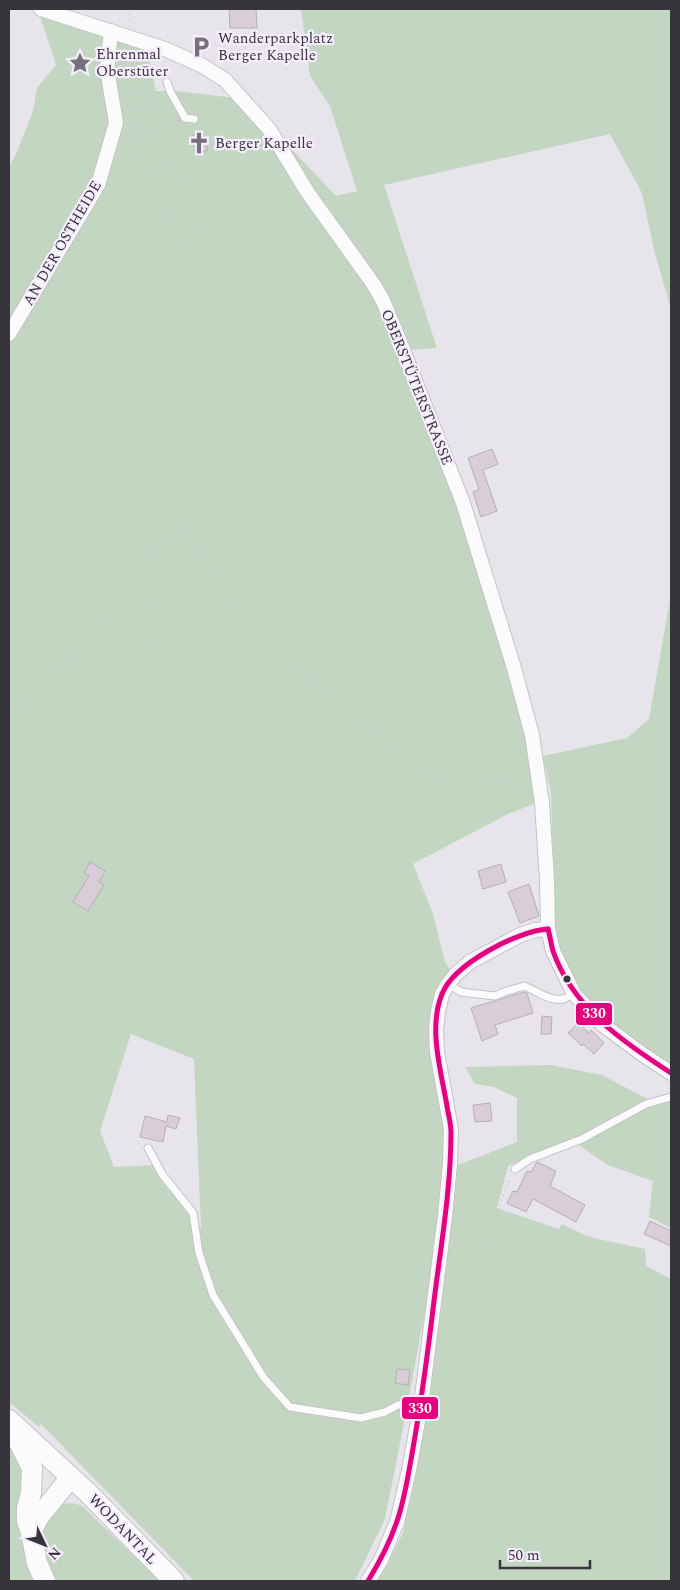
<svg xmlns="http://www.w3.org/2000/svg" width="680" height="1590" font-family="Spectral,serif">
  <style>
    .green { fill: #c3d6c2; fill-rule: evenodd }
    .building { fill: #d9cdd7; stroke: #b5b0b5 }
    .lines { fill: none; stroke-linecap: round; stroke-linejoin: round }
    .lane-casing { stroke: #c5c2c8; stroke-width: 9 }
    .street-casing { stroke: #c5c2c8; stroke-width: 16 }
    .secondary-casing { stroke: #c5c2c8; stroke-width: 22 }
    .path { stroke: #c7c6c9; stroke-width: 2; stroke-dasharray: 1 4; stroke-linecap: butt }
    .lane { stroke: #fcfbfc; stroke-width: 7 }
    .street { stroke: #fcfbfc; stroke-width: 14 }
    .secondary { stroke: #fcfbfc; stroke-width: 20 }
    .bus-1-casing { stroke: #f6eefe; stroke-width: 9 }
    .bus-1 { stroke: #e5007d; stroke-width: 5 }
    .bus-dot { fill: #37343b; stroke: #f6eefe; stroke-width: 2 }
    .labels { text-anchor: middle; stroke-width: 4.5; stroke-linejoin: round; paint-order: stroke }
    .poi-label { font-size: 15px; fill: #37343b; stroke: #f6eefe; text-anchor: start }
    .street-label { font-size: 15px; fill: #37343b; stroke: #f6eefe }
    .line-badge { stroke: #f6eefe; stroke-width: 2 }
    .badge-label { font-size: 14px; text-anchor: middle; font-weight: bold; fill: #fff }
  </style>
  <rect width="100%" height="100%" fill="#e8e4ec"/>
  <g class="green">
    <path d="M301 9H671V309L654 250 642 193 610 134 384 185 437 348 409 350 399 353 460 505 529 736 536 803 508 814 413 864 432 911 445 962 451 972 442 982 430 1022 448 1113 440 1229 406 1413 385 1519 355 1581H194L41 1424 39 1427 9 1402V167L16 154 33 111 37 88 56 65 39 13 147 49 156 91H177L235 98 255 120 266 137 282 139 336 196 357 191 330 106 310 76ZM131 1034 194 1059 201 1229 154 1165 114 1167 100 1131Z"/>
    <polygon points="671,594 671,1068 607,1022 579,991 561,956 555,925 551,793 543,756 627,738 649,719"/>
    <polygon points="550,1065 602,1075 651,1101 574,1140 572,1138 508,1166 497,1208 559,1229 562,1224 589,1237 645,1249 646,1266 671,1279 671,1581 378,1581 403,1533 414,1481 423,1434 434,1356 458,1165 517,1142 517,1098 494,1087 475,1084 465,1067"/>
    <polygon points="671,1101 671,1228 649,1217 653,1181 608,1165 577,1144 650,1106"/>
    <polygon points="9,1439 24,1473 19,1511 20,1535 25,1556 36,1581 9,1581"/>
    <path d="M69 1503 81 1505 160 1581H55C48 1566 36 1543 43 1527 46 1519 56 1511 61 1504Z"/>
  </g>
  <g class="building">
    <polygon points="229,9 256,9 257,28 230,28"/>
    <polygon points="202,132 208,150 196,154 191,136"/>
    <polygon points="492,449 498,464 483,470 497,511 481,517 473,492 479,489 468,458"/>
    <polygon points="90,862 105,871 99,882 104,885 88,911 73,902 89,876 84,873"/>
    <polygon points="501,864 506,882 483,889 478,871"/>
    <polygon points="529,884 539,916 520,923 508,892"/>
    <polygon points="524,992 527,993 533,1013 495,1025 498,1034 482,1041 471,1008"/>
    <polygon points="542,1016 552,1017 551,1034 541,1034"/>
    <polygon points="578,1023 589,1033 591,1030 604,1043 594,1054 583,1044 582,1046 568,1033"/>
    <polygon points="490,1103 492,1121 475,1122 473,1105"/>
    <polygon points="168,1115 180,1118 176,1129 166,1126 163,1142 140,1137 145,1116 167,1122"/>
    <polygon points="537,1162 556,1171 550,1186 585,1205 576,1222 533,1199 526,1212 507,1203 513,1191 517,1192 527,1171 531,1172"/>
    <polygon points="650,1221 671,1231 671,1246 644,1234"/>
    <polygon points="397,1369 410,1370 408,1385 395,1383"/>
  </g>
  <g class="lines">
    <g class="lane-casing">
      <g id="lane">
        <polyline points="167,82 170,91 185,118 194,119"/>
        <path d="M448 984 461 992 495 996 504 992 524 986C535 990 550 1002 563 999 567 998 571 995 574 994"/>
        <polyline points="148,1148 162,1174 193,1213 199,1253 213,1295 264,1378 290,1407 361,1418 385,1412 398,1405 421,1405"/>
        <polyline points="515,1169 530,1159 582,1139 646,1104 671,1097"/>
      </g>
    </g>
    <g class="street-casing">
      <g id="street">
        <polyline points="41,9 165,49 203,66 225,80 269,129 308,193 374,285 383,301 398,337 463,503 514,668 532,735 542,803 547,879 548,929 553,951 574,994 603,1025 642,1054 671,1073"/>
        <polyline points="9,334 98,185 116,123 107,69 111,31"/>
        <polyline points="368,1581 381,1560 397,1522 409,1470 421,1405 445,1216 450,1164 451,1129 437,1052 436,1029 438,1012 442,994 448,984 456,974 470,962 520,935 535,930 548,929"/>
      </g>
    </g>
    <g class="secondary-casing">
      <g id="secondary">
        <polyline points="9,1420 88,1493 174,1581"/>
        <polyline points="13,1430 32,1468 31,1493 27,1508 27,1521 31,1532 37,1563 45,1581"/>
        <polyline points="31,1532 38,1518 71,1477"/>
      </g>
    </g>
    <g class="path">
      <polyline points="129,9 131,23"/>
      <polyline points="124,62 134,95"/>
      <polyline points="125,97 157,92"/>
      <polyline points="127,105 135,134 163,126 153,92"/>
      <polyline points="127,106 146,108 147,116 133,127"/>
      <polyline points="166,122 176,120"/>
      <polyline points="123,140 133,141 174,246 199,239 157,92 158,84"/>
      <polyline points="133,141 169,132"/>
      <polyline points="147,173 178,164"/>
      <polyline points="161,215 190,206"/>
      <polyline points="180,520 268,644 344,712 415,767 449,784 475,783 507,778 526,793"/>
      <polyline points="146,644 158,590 180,522"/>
      <polyline points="9,710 17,707 72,660 180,520"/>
      <polyline points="454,1242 483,1246 489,1242 493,1235 500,1204 510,1177"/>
    </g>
    <use href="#lane" class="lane"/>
    <use href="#street" class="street"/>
    <use href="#secondary" class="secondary"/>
    <g class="bus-1-casing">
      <g id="bus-1">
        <path d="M548 929C550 936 551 944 553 951 573 1008 623 1042 671 1073"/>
        <path d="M368 1581C379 1563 389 1544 396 1524 404 1503 408 1476 412 1454 421 1403 428 1352 434 1301 441 1245 451 1188 451 1132 451 1123 448 1114 447 1106 441 1071 428 1028 442 994 454 964 517 931 548 929"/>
      </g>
    </g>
    <use href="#bus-1" class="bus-1"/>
  </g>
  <defs>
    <g id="parking-bare" transform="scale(1.725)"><path d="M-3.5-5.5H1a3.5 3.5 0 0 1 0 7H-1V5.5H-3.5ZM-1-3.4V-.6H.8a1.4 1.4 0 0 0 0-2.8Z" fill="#757279" stroke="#f6eefe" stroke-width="2.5" paint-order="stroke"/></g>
    <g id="sight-bare" transform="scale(1.725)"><path d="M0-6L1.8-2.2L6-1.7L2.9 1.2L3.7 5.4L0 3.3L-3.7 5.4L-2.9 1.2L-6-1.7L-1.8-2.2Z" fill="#757279" stroke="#f6eefe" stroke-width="2.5" paint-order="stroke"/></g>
    <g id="church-bare" transform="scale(1.725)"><path d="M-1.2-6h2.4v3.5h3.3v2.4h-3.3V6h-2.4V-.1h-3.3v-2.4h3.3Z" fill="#757279" stroke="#f6eefe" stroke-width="2.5" paint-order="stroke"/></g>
  </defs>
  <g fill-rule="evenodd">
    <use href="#parking-bare" x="201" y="47"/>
    <use href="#sight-bare" x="80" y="63"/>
    <use href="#church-bare" x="199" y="143"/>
  </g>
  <circle class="bus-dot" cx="567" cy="979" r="4.5"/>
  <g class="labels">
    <g class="poi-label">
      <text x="218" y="43">Wanderparkplatz<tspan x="218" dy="17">Berger Kapelle</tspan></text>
      <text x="96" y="59">Ehrenmal<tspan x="96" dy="17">Oberstüter</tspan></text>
      <text x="215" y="148">Berger Kapelle</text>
    </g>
    <g class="street-label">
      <text transform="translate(62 243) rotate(-60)" y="5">AN DER OSTHEIDE</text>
      <text transform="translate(417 387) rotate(68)" y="5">OBERSTÜTERSTRASSE</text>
      <text transform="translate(123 1529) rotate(46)" y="5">WODANTAL</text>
    </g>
  </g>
  <g class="line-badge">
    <rect x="575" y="1002" width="38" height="24" rx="5" fill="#e5007d"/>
    <rect x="401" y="1396" width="38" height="24" rx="5" fill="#e5007d"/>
  </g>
  <g class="badge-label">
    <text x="594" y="1018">330</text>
    <text x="420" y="1413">330</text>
  </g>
  <rect width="680" height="1590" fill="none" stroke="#37343b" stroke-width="20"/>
  <g transform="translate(45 1545) rotate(133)" stroke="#f6eefe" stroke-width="4" paint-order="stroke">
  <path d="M0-4L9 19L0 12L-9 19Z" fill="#37343b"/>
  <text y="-8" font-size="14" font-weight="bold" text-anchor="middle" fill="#37343b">N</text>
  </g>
  <path d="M500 1560v8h90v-8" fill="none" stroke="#37343b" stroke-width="2.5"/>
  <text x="508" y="1560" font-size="15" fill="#37343b" stroke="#f6eefe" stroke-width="4" paint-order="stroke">50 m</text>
</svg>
